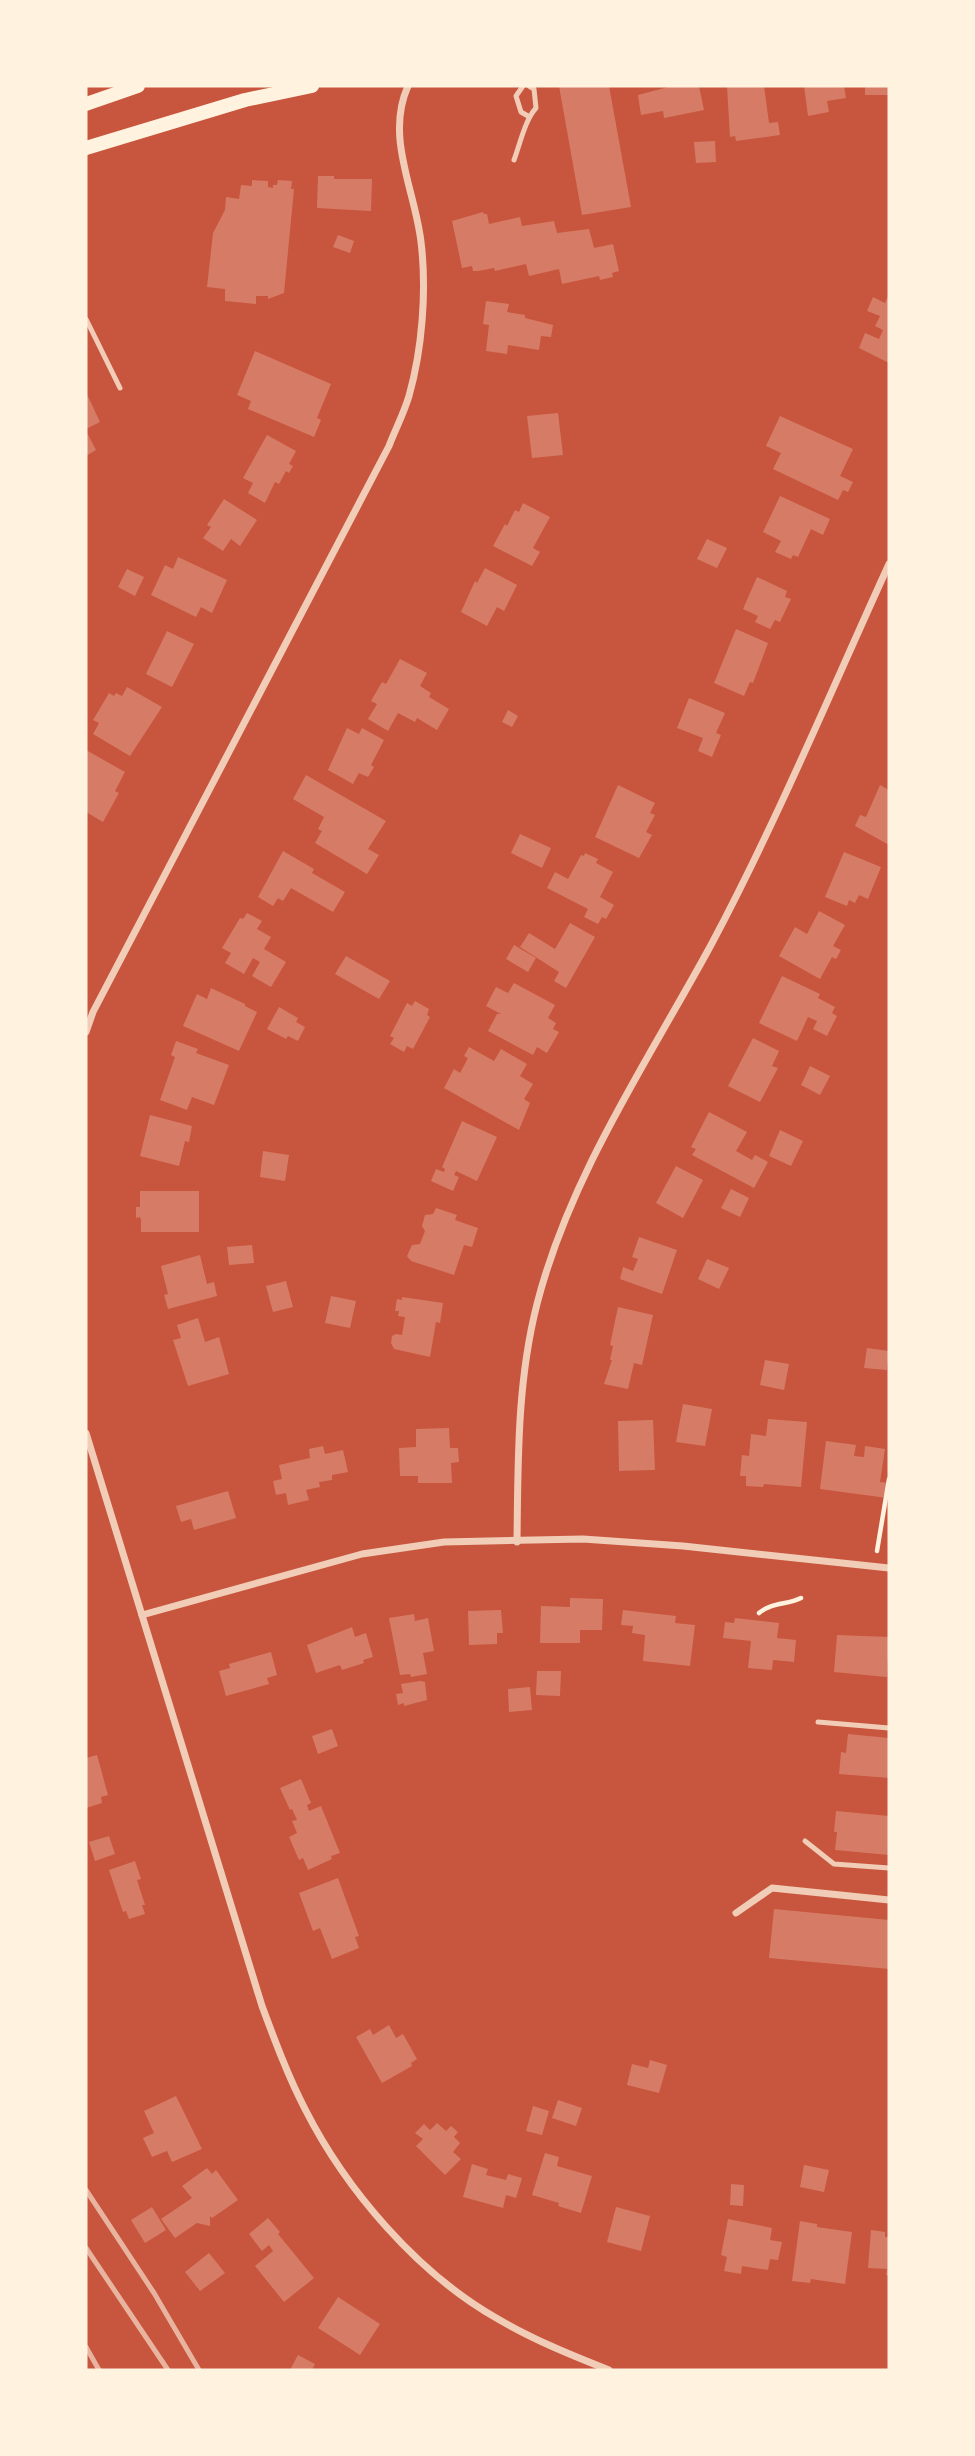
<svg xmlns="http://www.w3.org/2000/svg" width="975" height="2456" font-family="'Varela Round',sans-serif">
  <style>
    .building { fill: #d67c66 }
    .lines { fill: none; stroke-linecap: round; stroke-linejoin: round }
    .path { stroke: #fff3e0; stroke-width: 4.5 }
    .service { stroke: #f1ccb7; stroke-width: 5 }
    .minor { stroke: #f1ccb7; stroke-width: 7 }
    .secondary { stroke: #fff3e0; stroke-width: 14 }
    .rail { stroke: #e9b49f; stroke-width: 5 }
  </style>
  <rect width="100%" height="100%" fill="#c8553d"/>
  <g class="building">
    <polygon points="559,86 609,86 631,207 582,215"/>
    <polygon points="672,86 699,86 704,110 664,118 663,111 641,115 638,95"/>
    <polygon points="727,86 764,86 769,123 778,122 780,135 736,141 735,136 730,137"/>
    <polygon points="804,86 844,86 846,98 827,101 829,112 808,116"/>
    <rect x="865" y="86" width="24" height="9"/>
    <polygon points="715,141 716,162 696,163 694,142"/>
    <polygon points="318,176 334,176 334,179 372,179 371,211 317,208"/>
    <polygon points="252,180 268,181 268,187 273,188 273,185 277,185 278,180 292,181 291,189 294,189 284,293 268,299 268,296 256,296 256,304 225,301 225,289 207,287 213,233 225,210 226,197 239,199 241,185 252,186"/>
    <polygon points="483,212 484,214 487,214 489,224 520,217 522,226 554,221 557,233 589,229 594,248 613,244 619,271 612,273 613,277 600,280 599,276 562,284 559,269 529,276 526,264 495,271 494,268 478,271 473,271 472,266 462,268 452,221"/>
    <polygon points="338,235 354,241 350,253 333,247"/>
    <polygon points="889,294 889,363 859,348 865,333 879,339 883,330 875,326 880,316 867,311 873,297 885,303"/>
    <polygon points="486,301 509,304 507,312 525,315 525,318 553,325 551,337 541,336 539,350 508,345 507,354 486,351 489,325 483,324"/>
    <polygon points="255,351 331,384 317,418 321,420 314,437 248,409 251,401 237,395"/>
    <polygon points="86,392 100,422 86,429"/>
    <polygon points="558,413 563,455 532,458 527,416"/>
    <polygon points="780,416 853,449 840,476 853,482 848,492 843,490 838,500 773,469 781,453 766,446"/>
    <polygon points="86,431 96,450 86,456"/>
    <polygon points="267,435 296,451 289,464 293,466 289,473 286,471 279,484 275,482 265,503 248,493 253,483 243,478"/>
    <polygon points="780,496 830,519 823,535 811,529 798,557 793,555 791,559 775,552 781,541 763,532"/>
    <polygon points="224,499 257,520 240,546 231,539 223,551 203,538 211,527 207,525"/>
    <polygon points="523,503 550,517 533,548 540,552 532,566 493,546 505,524 507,526 515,510 519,512"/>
    <polygon points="707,539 727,548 717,568 697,559"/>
    <polygon points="178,557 227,580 212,613 201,607 196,617 151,595 165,565 173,569"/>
    <polygon points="485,568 517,585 504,611 497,607 487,626 461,612 475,581 477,583"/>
    <polygon points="127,569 144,577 135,596 118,587"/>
    <polygon points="757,577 787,591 785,597 791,599 780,622 775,620 770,629 755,622 758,616 743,609"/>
    <polygon points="736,629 768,643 753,683 750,682 744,696 714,683"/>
    <polygon points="167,631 194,644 172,687 146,674"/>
    <polygon points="400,659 427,673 420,686 431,693 429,697 449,709 437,730 417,718 415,722 398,713 388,731 368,719 377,704 371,701 382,682 386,684"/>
    <polygon points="127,687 162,707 130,756 93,734 99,723 93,720 109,693 114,696 116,693 122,696"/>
    <polygon points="689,698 725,713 716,733 721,735 712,757 698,751 703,738 677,728"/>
    <polygon points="508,710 518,716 512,727 502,722"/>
    <polygon points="347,728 359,734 362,728 384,740 371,765 374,767 368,777 359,773 353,784 328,770"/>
    <polygon points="86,750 125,772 115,791 119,793 103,822 86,812"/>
    <polygon points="306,775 386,821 368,849 379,855 367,874 315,843 322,831 318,829 324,817 293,799"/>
    <polygon points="618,785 655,803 650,813 655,815 646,832 652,835 639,858 595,837"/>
    <polygon points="880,785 889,790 889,845 855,826 860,815 866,817"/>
    <polygon points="520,834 551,848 542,868 511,853"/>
    <polygon points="283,851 314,869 312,873 345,892 333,912 291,888 283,901 278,898 273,906 258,897"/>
    <polygon points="844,852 881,867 868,899 859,895 855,903 849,900 847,906 825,897"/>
    <polygon points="585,853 598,859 596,863 613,872 600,897 614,905 606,919 602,917 598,924 584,917 588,909 547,888 555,872 568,879 581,855 584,856"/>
    <polygon points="819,911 845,925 833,946 841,950 836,959 832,957 820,979 779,956 795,927 807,934"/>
    <polygon points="247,913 262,921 257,929 271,937 264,949 286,962 271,987 252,976 260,962 253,958 244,974 225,963 231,953 222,948 240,918 243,919"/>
    <polygon points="570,923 595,937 566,988 554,981 559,972 520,947 529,933 555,949"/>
    <polygon points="514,945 536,958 528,972 506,959"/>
    <polygon points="346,956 390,981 379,999 335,974"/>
    <polygon points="782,976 820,994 818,998 835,1007 832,1013 837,1016 827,1036 813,1029 817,1021 808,1017 797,1041 759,1023"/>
    <polygon points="514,983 555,1005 548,1018 556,1023 553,1029 559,1032 547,1053 537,1047 533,1055 488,1031 497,1014 501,1014 486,1006 496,987 508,993"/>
    <polygon points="211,988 245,1004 245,1006 257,1012 239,1051 183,1026 197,994 207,999"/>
    <polygon points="415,1001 429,1009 427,1015 430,1017 413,1049 407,1046 404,1052 390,1044 394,1038 390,1036 407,1003 412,1006"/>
    <polygon points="279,1007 298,1018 296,1022 305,1027 298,1041 288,1036 286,1039 267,1029"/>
    <polygon points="753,1038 779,1051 772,1066 778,1068 760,1102 728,1086"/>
    <polygon points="176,1041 198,1049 196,1053 229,1065 214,1105 192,1097 187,1110 160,1100 175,1057 171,1055"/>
    <polygon points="469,1047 494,1061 501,1049 527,1064 520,1076 533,1084 524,1099 530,1103 519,1130 444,1088 454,1069 460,1073 468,1058 464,1056"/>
    <polygon points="810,1066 830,1076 820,1095 801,1085"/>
    <polygon points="709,1112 747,1132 736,1151 752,1160 755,1155 768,1162 754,1188 692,1155 696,1149 691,1147"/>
    <polygon points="150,1115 192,1126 189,1142 185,1141 179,1166 140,1156"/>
    <polygon points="462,1121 497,1137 477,1181 456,1171 454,1175 459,1177 453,1191 431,1181 436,1169 444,1172 445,1169 442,1167"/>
    <polygon points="780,1130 803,1141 791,1166 769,1156"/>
    <polygon points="263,1151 289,1155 285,1181 260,1177"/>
    <polygon points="676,1166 703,1180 683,1218 656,1203"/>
    <polygon points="731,1189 749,1198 740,1217 721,1208"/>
    <polygon points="140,1191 199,1191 199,1232 141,1232 141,1220 140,1217 136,1218 136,1207 140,1207"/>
    <polygon points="436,1208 457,1215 455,1220 478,1228 472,1247 464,1245 454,1275 411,1261 407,1256 412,1245 420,1244 425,1231 422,1226 425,1215 433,1214"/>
    <polygon points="639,1237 677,1250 662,1294 620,1279 623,1267 633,1271 638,1259 632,1257"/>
    <polygon points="252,1245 254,1263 229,1265 227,1247"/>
    <polygon points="200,1255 207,1284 214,1282 217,1296 168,1309 164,1295 168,1294 161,1266"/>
    <polygon points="707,1259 729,1268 719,1289 698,1279"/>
    <polygon points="286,1281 293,1307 273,1312 266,1286"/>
    <polygon points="331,1296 356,1301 350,1328 325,1323"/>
    <polygon points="402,1297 443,1303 440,1323 436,1322 430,1357 394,1349 391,1343 392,1336 396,1334 402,1335 405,1317 398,1316 399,1311 395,1311 397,1299 402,1300"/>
    <polygon points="618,1307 653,1315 642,1365 634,1363 628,1389 604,1384 612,1360 610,1360 613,1346 610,1345"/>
    <polygon points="198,1318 205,1342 219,1337 229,1374 188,1386 173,1340 181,1338 177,1325"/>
    <polygon points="867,1348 889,1351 887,1370 864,1368"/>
    <polygon points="765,1360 789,1364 784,1390 760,1385"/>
    <polygon points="683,1404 712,1409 705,1446 676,1442"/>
    <polygon points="768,1419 807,1422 801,1487 764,1484 763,1487 746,1486 746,1476 740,1476 742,1455 749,1456 751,1434 766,1436"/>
    <polygon points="653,1420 655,1470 619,1471 618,1421"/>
    <polygon points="449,1428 450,1448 458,1448 459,1462 451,1463 452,1483 418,1483 418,1476 400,1476 399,1448 416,1447 416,1429"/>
    <polygon points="826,1441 856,1445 854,1456 864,1457 865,1446 885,1449 880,1482 889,1483 887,1498 820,1489"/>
    <polygon points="323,1446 325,1454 343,1450 348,1472 332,1475 332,1480 319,1482 320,1487 306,1490 309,1500 288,1505 286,1493 276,1495 273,1481 282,1479 279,1465 310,1458 309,1449"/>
    <polygon points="228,1491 236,1518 194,1530 191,1519 181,1522 176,1506"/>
    <polygon points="570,1598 603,1599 602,1630 580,1630 580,1643 540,1643 541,1606 570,1607"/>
    <polygon points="501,1610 503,1633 497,1633 497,1644 469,1645 468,1611"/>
    <polygon points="623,1610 676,1616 675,1623 695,1625 690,1666 643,1661 645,1635 632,1633 633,1626 621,1625"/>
    <polygon points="414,1614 415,1621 428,1618 434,1651 423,1653 427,1674 411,1677 410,1674 400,1675 389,1618"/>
    <polygon points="735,1618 779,1623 777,1638 796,1640 794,1662 773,1660 772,1670 748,1668 751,1641 723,1638 725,1622 734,1623"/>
    <polygon points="352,1627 355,1637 366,1633 373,1657 363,1660 364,1663 342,1670 340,1665 316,1673 307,1645"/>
    <polygon points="837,1635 889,1637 887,1677 834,1672"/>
    <polygon points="271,1652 277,1675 267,1678 269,1684 226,1696 219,1671 230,1668 229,1664"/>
    <polygon points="537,1671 561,1671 560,1696 536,1695"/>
    <polygon points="420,1681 425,1682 427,1700 404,1706 404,1703 398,1705 396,1694 403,1693 401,1684"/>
    <polygon points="530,1687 532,1710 509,1712 508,1689"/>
    <polygon points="332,1729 338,1746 318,1754 312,1736"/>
    <polygon points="848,1734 889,1738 889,1778 839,1774 841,1752 846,1753"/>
    <polygon points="97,1755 108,1795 101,1797 102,1803 86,1808 86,1758"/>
    <polygon points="301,1779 311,1803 307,1805 309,1811 321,1806 340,1853 331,1856 332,1859 308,1870 303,1858 299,1860 289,1837 297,1833 292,1821 297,1820 292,1809 290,1810 280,1788"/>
    <polygon points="836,1811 889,1816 889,1855 835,1850 837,1832 834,1832"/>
    <polygon points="109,1836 115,1854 95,1861 89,1842"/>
    <polygon points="135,1861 141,1879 137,1880 145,1905 142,1905 145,1914 129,1919 126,1911 123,1912 109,1870"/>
    <polygon points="338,1878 359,1936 355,1937 359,1948 332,1959 320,1928 313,1931 299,1893"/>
    <polygon points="774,1909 889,1920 889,1969 769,1958"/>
    <polygon points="389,2025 396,2038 403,2034 417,2059 411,2063 412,2066 382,2083 356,2037 370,2029 373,2035"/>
    <polygon points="650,2060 667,2065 659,2093 627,2085 632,2064 648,2068"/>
    <polygon points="176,2096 202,2149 172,2162 167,2151 152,2157 143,2138 154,2133 144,2111"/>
    <polygon points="558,2100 582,2108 576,2126 552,2118"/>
    <polygon points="533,2106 549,2111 542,2135 526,2131"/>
    <polygon points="437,2123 446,2131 451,2126 458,2132 454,2137 460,2143 453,2152 461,2159 445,2175 416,2146 423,2139 415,2133 424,2124 430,2130"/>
    <polygon points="545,2153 559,2157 557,2166 592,2176 581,2213 558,2206 559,2203 532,2195"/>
    <polygon points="472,2164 488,2169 486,2175 506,2180 508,2174 522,2178 516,2198 506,2195 503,2208 463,2197"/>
    <polygon points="804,2165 829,2170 824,2192 800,2187"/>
    <polygon points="207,2168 212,2174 216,2170 238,2200 212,2218 210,2216 210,2226 197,2223 175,2238 161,2219 192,2198 182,2186"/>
    <polygon points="731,2184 744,2185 743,2206 730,2205"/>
    <polygon points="152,2207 166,2230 145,2243 131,2220"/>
    <polygon points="616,2207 650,2216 641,2251 607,2242"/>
    <polygon points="268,2218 280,2232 278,2234 314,2278 284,2302 255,2266 273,2251 269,2245 262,2251 249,2234"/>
    <polygon points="728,2219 772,2228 770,2240 782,2242 778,2260 770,2259 768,2270 742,2266 741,2274 724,2271 727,2257 721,2255"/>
    <polygon points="800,2221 817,2224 817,2227 852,2232 845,2284 811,2279 810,2283 792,2281"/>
    <polygon points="871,2230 885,2232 885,2237 889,2237 889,2276 886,2275 887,2269 868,2268"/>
    <polygon points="209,2253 225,2273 200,2291 185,2272"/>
    <polygon points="338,2297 380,2324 360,2355 318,2328"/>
    <polygon points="298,2355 315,2364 312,2370 290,2370"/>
  </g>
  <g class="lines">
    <g class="path">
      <polyline points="877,1551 889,1479"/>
      <path d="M759 1613C772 1602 787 1605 801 1598"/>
    </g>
    <g class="service">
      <polyline points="523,86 516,96 521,112 528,116"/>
      <path d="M514 160C520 144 525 120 536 108L534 89 529 86"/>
      <polyline points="86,319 120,388"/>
      <polyline points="818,1722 889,1728"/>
      <polyline points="805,1841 834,1864 889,1868"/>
    </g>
    <g class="minor">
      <path d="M86 1032 93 1012 389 446C395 430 404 413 409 396 422 350 427 291 421 242 415 190 385 137 408 86"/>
      <path d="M86 1433 262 2006C275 2041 288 2076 305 2109 346 2190 418 2274 498 2319 534 2340 571 2355 609 2370"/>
      <path d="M517 1542C518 1462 517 1382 537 1304 570 1175 648 1061 711 945 777 821 831 691 889 564"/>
      <polyline points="142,1615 362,1554 444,1542 583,1539 683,1546 889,1568"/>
      <polyline points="736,1913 772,1888 889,1900"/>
    </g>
    <g class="secondary">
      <polyline points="86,104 138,86"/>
      <polyline points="86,148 245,100 312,86"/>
    </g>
    <g class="rail">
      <polyline points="86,2190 154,2293 199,2370"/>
      <polyline points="86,2248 168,2370"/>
      <polyline points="86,2347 99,2370"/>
    </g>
  </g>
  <rect width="975" height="2456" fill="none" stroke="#fff3e0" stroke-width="175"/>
</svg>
